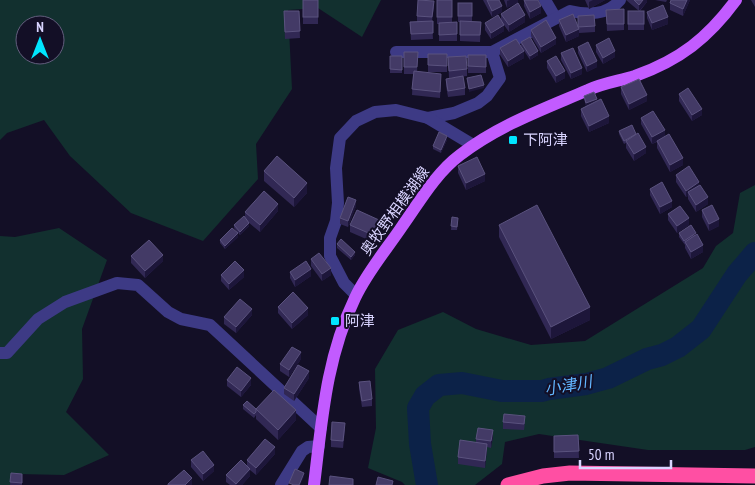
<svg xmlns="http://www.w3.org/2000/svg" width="755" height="485" font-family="'PT Sans Narrow','Noto Sans JP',sans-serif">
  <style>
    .green { fill: #12302f; fill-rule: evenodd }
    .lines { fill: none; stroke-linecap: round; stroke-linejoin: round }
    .river { stroke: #0c2248; stroke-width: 22 }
    .minor { stroke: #3d3a85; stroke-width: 12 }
    .major { stroke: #c25bff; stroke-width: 12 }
    .highway { stroke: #ff4fa3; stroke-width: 15 }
    .wall { fill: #312854 }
    .shaded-wall { fill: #1d163a }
    .building { fill: #433a66; stroke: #5a527e }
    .poi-dot { fill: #00e5ff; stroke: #130f26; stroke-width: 2 }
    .labels { text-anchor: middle; stroke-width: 4; stroke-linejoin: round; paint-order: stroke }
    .poi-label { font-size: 15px; fill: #d9d4ff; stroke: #130f26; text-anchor: start }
    .street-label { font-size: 15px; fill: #d9d4ff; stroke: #130f26 }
    .water-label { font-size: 16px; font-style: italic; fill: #62b6ff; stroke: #130f26 }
  </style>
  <rect width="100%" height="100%" fill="#130f26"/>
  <g class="green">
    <path d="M0 0H381L362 37 318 8 288 10 292 89 256 144 258 179 203 241 131 213 70 156 44 120 7 133 0 140ZM25 25H55V55H25Z"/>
    <polygon points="755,185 755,447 745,450 648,450 539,434 505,442 502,464 475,485 405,485 402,482 368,468 376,428 375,369 398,330 443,312 476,329 531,345 585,341 703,268 716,246 733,233 740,193"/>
    <polygon points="59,228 107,260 82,329 83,379 66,412 109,455 64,475 18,474 21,485 0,485 0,236 15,237"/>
  </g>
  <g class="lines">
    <polyline class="river" points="427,485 420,444 418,408 425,396 439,385 462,383 502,391 542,391 549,389 586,384 608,378 647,359 662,355 678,347 701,329 737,274 755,253"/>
    <g class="minor">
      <polyline points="545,0 555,17"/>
      <path d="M396 52H492L570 11C587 15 608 15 620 0"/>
      <polyline points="428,118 454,113 478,103 487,96 500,78 492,52"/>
      <polyline points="356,295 344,283 330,256 330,238 336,221 338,203 336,168 340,138 356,121 375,112 396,110 428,118 473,145"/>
      <polyline points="0,353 7,353 38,319 65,302 117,283 138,285 168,312 181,319 210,325 321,428"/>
      <polyline points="281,485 302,451 308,447 319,446"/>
    </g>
    <path class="major" d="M314 485C322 420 326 358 355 298 367 272 387 249 403 225 420 201 436 173 460 155 499 125 544 109 588 90 603 83 619 81 635 76 680 60 708 38 736 0"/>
    <polyline class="highway" points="508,485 543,476 570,473 755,476"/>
  </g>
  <g class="wall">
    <rect x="303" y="0" width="15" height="24"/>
    <polygon points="437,0 452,0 452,22 457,22 457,41 439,41 439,24 437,24"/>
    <polygon points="483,0 499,0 502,12 492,17"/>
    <polygon points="504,0 518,0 507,8"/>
    <polygon points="524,0 541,13 530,19 524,6"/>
    <polygon points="585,0 605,0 589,9"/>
    <polygon points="626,0 647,0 647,2 640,11 644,11 644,30 628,30 628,11 639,11"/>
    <polygon points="655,0 667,0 666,2"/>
    <polygon points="671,0 690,0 683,16 670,10 670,3"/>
    <polygon points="751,0 755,0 755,7"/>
    <polygon points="458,3 472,3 472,22 481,22 480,42 460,41 460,22 458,22"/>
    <polygon points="434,7 432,21 433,39 411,40 410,22 417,22 417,16"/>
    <polygon points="624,9 624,30 607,31 606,10"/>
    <polygon points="284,11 299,11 300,38 285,39"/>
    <polygon points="647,12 668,24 652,30 647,18"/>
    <polygon points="501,14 525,22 509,32 504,25 504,31 491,39 485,30 485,23 501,20"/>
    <polygon points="578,16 595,26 595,32 579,33 579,36 566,42 559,26 559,20 578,26"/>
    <polygon points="531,30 556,44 541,53 531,36"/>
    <polygon points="521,42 538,55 530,60 521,46"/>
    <polygon points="596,45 615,57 603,64 596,52"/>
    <polygon points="578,47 597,67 587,72 578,53"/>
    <polygon points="500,48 524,58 508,67 500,55"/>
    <polygon points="404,52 418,52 417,72 441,81 440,98 412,95 413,74 404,74"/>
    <polygon points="561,53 582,74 571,79 561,60"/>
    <rect x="428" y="54" width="19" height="18"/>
    <rect x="468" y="55" width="18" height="18"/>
    <rect x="390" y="56" width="12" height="17"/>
    <polygon points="448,57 467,69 467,76 449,78"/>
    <polygon points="547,61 565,78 556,83 547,68"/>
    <polygon points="446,79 465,88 465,95 448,97 446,86"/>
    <polygon points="621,87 647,101 629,110 621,94"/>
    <polygon points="679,94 702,115 692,121 679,101"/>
    <polygon points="584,96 597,101 609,123 589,132 581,116 581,109 586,106 584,99"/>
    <polygon points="641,118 665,137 683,165 670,172 657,148 657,142 652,144 641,124"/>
    <polygon points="619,131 636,134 646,153 634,161 626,148 626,143 624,144 619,134"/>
    <polygon points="447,140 441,153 433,149 433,146"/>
    <polygon points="458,166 485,181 466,190 458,173"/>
    <polygon points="264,171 307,193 294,207 264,181"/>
    <polygon points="676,175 699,185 708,204 696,212 688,199 688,196 686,197 676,182"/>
    <polygon points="650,189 672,207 660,214 650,195"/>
    <polygon points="356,206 348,227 340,224 340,218"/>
    <polygon points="702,210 719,226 709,231 702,217"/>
    <polygon points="278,211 260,232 248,222 249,226 240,235 234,228 234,225 245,218 245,212"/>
    <polygon points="668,214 689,225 677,233 668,220"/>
    <polygon points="452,217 458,221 457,230 451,230"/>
    <polygon points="350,225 379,227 373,242 350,232"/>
    <polygon points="499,225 590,320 551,339 499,237"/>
    <polygon points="679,233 696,235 703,252 691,259 685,248 685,245 679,237"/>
    <polygon points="238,237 225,249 220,243 220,240"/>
    <polygon points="337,244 355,255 351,260 337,248"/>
    <polygon points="131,256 163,261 145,278 131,263"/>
    <polygon points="311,259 331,275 322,281 311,266"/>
    <polygon points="290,272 311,276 295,287 290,278"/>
    <polygon points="221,275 244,277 229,290 221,281"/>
    <polygon points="278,307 308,315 292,329 278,313"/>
    <polygon points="252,315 236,333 224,324 224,317"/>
    <polygon points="301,359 289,377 280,371 280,364"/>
    <polygon points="309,378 294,401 284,394 284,388"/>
    <polygon points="227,380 251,385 241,397 227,386"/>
    <polygon points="359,382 372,399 372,406 362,407 359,389"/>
    <polygon points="243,405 256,409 296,420 278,440 256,419 256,415 254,418 243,409"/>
    <polygon points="503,422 525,422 524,430 503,429"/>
    <polygon points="345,429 343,448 331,447 331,440"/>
    <polygon points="578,435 579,458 554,458 554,436"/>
    <polygon points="493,437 491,448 487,447 485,468 458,464 458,457 476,443 476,439"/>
    <polygon points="275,454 256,475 250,470 250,476 242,485 230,485 226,482 226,475 247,466 247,460"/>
    <polygon points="191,460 214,471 203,481 191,467"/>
    <polygon points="11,473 22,474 22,485 10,485"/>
  </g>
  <g class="shaded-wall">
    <polygon points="510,0 518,0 518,3 507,8 507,1"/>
    <polygon points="593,0 605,0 589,9 589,2"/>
    <polygon points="643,0 647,0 647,2 639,11 639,5"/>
    <polygon points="687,0 690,0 683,16 683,9"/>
    <polygon points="502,6 502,12 492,17 492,11"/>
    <polygon points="541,6 541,13 530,19 530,12"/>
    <polygon points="525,15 525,22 509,32 509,25"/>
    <polygon points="668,17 668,24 652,30 652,23"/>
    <polygon points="504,25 504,31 491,39 491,33"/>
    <polygon points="579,29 579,36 566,42 566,35"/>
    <polygon points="556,38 556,44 541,53 541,47"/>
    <polygon points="524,51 524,58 508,67 508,61"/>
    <polygon points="538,51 538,55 530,60 530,56"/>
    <polygon points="615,51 615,57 603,64 603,58"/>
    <polygon points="597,61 597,67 587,72 587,66"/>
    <polygon points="582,68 582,74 571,79 571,73"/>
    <polygon points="565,71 565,78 556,83 556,76"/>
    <polygon points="484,85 484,88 469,92 469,89"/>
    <polygon points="647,95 647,101 629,110 629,104"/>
    <polygon points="597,99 597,102 586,106 586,103"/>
    <polygon points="702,109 702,115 692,121 692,115"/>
    <polygon points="609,116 609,123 589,132 589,126"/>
    <polygon points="665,130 665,137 652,144 652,137"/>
    <polygon points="447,136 447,140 441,153 441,150"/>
    <polygon points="646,147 646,153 634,161 634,154"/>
    <polygon points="683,158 683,165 670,172 670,165"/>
    <polygon points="485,174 485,181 466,190 466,183"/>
    <polygon points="699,182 699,189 688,192 688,196 686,197 686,191"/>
    <polygon points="307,183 307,193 294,207 294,198"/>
    <polygon points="708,197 708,204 696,212 696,205"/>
    <polygon points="356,200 356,206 348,227 348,221"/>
    <polygon points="672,201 672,207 660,214 660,207"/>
    <polygon points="278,204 278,211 260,232 260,225"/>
    <polygon points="689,218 689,225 677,233 677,226"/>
    <polygon points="719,219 719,226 709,231 709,224"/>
    <polygon points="379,220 379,227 373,242 373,235"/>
    <polygon points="249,223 249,226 240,235 240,232"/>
    <polygon points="238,233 238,237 225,249 225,246"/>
    <polygon points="703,245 703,252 691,259 691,252"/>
    <polygon points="355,252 355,255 351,260 351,257"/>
    <polygon points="163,255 163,261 145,278 145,271"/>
    <polygon points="331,268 331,275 322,281 322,274"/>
    <polygon points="311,269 311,276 295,287 295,280"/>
    <polygon points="244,270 244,277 229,290 229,284"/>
    <polygon points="590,307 590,320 551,339 551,327"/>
    <polygon points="308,308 308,315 292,329 292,323"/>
    <polygon points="252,309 252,315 236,333 236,327"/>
    <polygon points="301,352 301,359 289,377 289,370"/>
    <polygon points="309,371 309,378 294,401 294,394"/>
    <polygon points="251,378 251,385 241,397 241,391"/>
    <polygon points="296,410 296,420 278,440 278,430"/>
    <polygon points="493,430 493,437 491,448 491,441"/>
    <polygon points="487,444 487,451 485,468 485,461"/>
    <polygon points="275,447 275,454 256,475 256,468"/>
    <polygon points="214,465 214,471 203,481 203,474"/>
    <polygon points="250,469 250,476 242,485 236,485"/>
    <polygon points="304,473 304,477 300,485 299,485"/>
    <polygon points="192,478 192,485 185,485"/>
  </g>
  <g class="building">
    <rect x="303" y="0" width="15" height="17"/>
    <polygon points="418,0 434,1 432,17 417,16"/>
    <rect x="437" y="0" width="15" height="17"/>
    <polygon points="487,0 499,0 502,6 492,11"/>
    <polygon points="524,0 538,0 541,6 530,12"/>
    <polygon points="634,0 643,0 639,5"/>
    <polygon points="671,0 687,0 683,9 670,3"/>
    <rect x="458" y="3" width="14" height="13"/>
    <polygon points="518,3 525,15 509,25 501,14"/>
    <polygon points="663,5 668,17 652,23 647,12"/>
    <polygon points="624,9 624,24 607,24 606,10"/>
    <polygon points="284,11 299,11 300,31 285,32"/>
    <rect x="628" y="11" width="16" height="13"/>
    <polygon points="573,14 579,29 566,35 559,20"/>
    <polygon points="498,15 504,25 491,33 485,23"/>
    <polygon points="594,15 595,26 578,27 578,16"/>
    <polygon points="546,20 556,38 541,47 531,30"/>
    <polygon points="433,21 433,33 411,34 410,22"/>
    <polygon points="460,21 481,22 480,35 460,35"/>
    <polygon points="457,22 457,34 439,35 439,23"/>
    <polygon points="530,37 538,51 530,56 521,42"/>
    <polygon points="609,38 615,51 603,58 596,45"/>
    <polygon points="516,39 524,51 508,61 500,48"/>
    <polygon points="588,42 597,61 587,66 578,47"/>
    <polygon points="573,48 582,68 571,73 561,53"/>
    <polygon points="404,52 418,52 417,67 404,67"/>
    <polygon points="428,54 447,54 447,66 428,65"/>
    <polygon points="468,55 486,55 486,67 468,66"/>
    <polygon points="390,56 402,56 402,70 390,69"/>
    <polygon points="466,56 467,69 449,71 448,57"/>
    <polygon points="556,56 565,71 556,76 547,61"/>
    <polygon points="414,71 441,74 440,92 412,89"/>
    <polygon points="481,75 484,85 469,89 467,78"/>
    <polygon points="463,76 465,88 448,91 446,79"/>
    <polygon points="639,79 647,95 629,104 621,87"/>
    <polygon points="688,88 702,109 692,115 679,94"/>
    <polygon points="594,92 597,99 586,103 584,96"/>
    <polygon points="601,99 609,116 589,126 581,109"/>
    <polygon points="653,111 665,130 652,137 641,118"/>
    <polygon points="632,125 636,134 624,141 619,131"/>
    <polygon points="439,132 447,136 441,150 433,146"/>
    <polygon points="638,133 646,147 634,154 626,141"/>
    <polygon points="669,134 683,158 670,165 657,141"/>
    <polygon points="277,156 307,183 294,198 264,171"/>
    <polygon points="477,157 485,174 466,183 458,166"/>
    <polygon points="689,166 699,182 686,191 676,175"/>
    <polygon points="662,182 672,201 660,207 650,189"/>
    <polygon points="700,185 708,197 696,205 688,192"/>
    <polygon points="264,191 278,204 260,225 245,212"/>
    <polygon points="348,197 356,200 348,221 340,218"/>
    <polygon points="537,205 590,307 551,327 499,225"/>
    <polygon points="712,205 719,219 709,224 702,210"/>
    <polygon points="680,206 689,218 677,226 668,214"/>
    <polygon points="357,210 379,220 373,235 350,225"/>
    <polygon points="244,216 249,223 240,232 234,225"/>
    <polygon points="452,217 458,218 457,227 451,226"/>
    <polygon points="691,225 696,233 684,241 679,233"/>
    <polygon points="232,228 238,233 225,246 220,240"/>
    <polygon points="697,234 703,245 691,252 685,242"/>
    <polygon points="341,239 355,252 351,257 337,244"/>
    <polygon points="149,240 163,255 145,271 131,256"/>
    <polygon points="319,253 331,268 322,274 311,259"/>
    <polygon points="235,261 244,270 229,284 221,275"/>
    <polygon points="306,261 311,269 295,280 290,272"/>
    <polygon points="293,292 308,308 292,323 278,307"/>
    <polygon points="240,299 252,309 236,327 224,317"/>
    <polygon points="292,347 301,352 289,370 280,364"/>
    <polygon points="298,365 309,371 294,394 284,388"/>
    <polygon points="237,367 251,378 241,391 227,380"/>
    <polygon points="370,381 372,399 362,401 359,382"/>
    <polygon points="274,390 296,410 278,430 256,409"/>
    <polygon points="247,401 256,409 256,412 254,414 243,405"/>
    <polygon points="504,414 525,416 524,424 503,422"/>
    <polygon points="332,422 345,423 343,441 331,440"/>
    <polygon points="478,428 493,430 491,441 476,439"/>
    <polygon points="578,435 579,451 554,452 554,436"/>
    <polygon points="265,439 275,447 256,468 247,460"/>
    <polygon points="460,440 487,444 485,461 458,457"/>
    <polygon points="203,451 214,465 203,474 191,460"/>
    <polygon points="241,460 250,469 236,484 226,475"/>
    <polygon points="295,469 304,473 299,485 294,485 289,483"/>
    <polygon points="184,470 192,478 185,485 168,485 168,484"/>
    <polygon points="11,473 22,474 22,483 10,482"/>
    <polygon points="330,476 353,479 353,485 329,485"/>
    <polygon points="378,477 393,481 392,485 376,485"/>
  </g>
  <g class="poi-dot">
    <rect x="508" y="135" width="10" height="10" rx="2.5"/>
    <rect x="330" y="316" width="10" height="10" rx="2.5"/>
  </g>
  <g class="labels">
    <g class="poi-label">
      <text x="523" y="145">下阿津</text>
      <text x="345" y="326">阿津</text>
    </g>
    <g class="street-label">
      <text transform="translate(395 211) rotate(-54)" y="5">奥牧野相模湖線</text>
    </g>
    <g class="water-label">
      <text transform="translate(568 385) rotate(-10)" y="6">小津川</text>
    </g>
  </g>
  <g transform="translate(40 40)"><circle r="24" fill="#130f26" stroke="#625e7d"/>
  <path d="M0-4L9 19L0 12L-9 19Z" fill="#00e5ff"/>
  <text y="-8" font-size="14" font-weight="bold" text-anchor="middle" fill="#d9d4ff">N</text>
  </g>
  <path d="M580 460v8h91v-8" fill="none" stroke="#d9d4ff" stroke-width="2.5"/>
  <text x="588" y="460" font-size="15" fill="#d9d4ff" stroke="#130f26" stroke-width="4" paint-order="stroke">50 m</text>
</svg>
